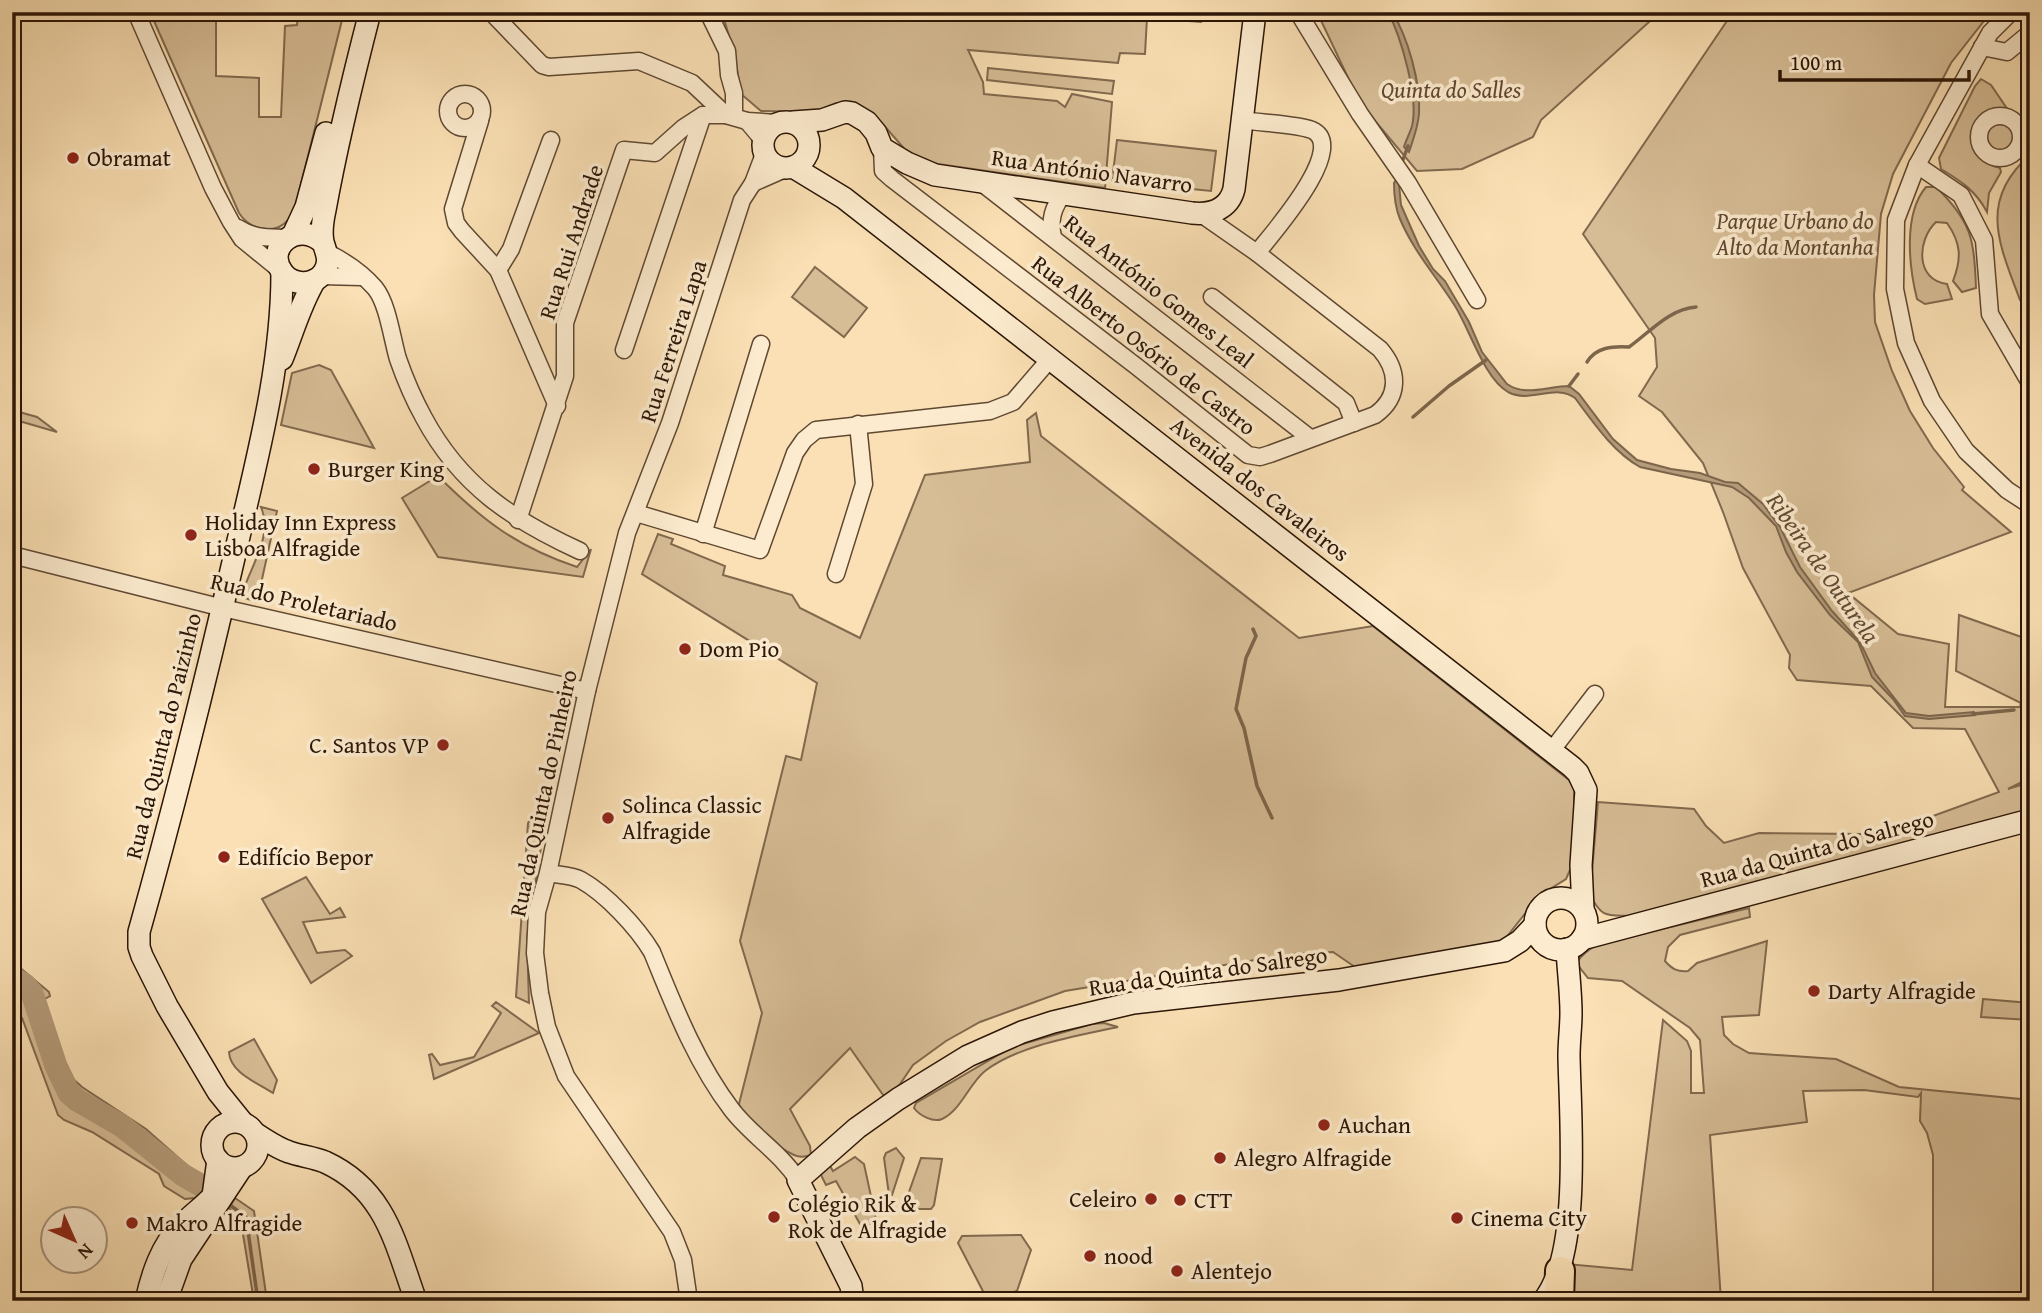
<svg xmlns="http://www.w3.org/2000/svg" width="2042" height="1313" font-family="'Gentium Book Plus',serif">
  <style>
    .green { fill: #d7bd96; stroke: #81694e; stroke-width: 2 }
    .water { fill: #b49b79; stroke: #7d654b; stroke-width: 2 }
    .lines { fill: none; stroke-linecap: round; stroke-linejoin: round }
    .stream { stroke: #7d654b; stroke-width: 3.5 }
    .river { stroke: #b49b79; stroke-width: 23 }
    .street-casing { stroke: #5f4832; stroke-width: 19 }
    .secondary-casing { stroke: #2b1506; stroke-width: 24 }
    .highway-casing { stroke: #2b1506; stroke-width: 32 }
    .street { stroke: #fcebce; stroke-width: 16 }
    .secondary { stroke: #fcebce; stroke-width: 21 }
    .highway { stroke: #fae0b4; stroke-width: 28 }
    .poi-dot { fill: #8f2418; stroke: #fcebce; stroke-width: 2.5 }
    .labels { text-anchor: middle; stroke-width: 7; stroke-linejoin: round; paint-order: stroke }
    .park-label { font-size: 23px; font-style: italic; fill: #5f4731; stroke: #fcebce }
    .poi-label { font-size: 23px; fill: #2b1506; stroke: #fcebce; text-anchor: start }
    .street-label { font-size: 23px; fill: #2b1506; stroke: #fcebce }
    .water-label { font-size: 24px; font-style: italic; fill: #624b34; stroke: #fcebce }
  </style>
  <rect width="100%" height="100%" fill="#fae0b4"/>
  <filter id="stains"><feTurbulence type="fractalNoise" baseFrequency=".00286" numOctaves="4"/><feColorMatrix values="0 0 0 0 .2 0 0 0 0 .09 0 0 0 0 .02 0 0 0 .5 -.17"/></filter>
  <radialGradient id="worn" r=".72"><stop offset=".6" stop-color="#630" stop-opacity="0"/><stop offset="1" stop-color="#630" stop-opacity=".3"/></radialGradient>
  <g class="green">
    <path d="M150 12H216V76L259 78V117H281L285 26 297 25 298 12H344L299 192C297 201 295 212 289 219 275 236 250 230 239 213Z"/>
    <polygon points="722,12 1202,12 1201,22 1147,18 1145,54 1120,53 1118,63 968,50 983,82 984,94 1057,101 1065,107 1072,94 1112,102 1105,188 931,163 908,153 873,113 836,103 814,112 761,111 741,94 735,57"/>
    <polygon points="1317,12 1660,12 1541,120 1533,137 1462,169 1417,171 1360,103"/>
    <path d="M1733 12H1991L1951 63 1893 174 1881 214 1874 295 1875 322 1892 371 1910 411 1933 448 1964 487 1962 490 2011 532 1848 593 1898 634 1949 644 1945 707H2020L2021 703 1956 671 1959 615 2030 640V778L2008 789 2030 782V813L1630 916C1606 915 1602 918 1590 895L1598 802 1694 809 1706 826 1724 843 1759 833 1864 834 1933 816 1999 792 1965 729 1913 728 1871 686 1797 680 1789 668 1790 655 1743 568 1723 512 1703 463 1662 412 1639 396 1657 367 1655 338 1583 234Z"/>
    <polygon points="988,68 1114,81 1112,94 987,80"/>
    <path d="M1981 79 1991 85 2008 110C2003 110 1996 110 1991 113 1961 127 1970 161 2000 168L2001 172 1989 193 1987 212C1976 191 1961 181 1941 169L1939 158 1975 86Z"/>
    <circle cx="2001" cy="137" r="14"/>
    <polygon points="1117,140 1216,151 1211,191 1112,181"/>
    <path d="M2030 155V296L2020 300C2000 246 1977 201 2030 155Z"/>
    <path d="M1926 187H1936C1972 222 1974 239 1976 288L1962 292 1953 281C1962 258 1961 243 1947 223L1936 222C1917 240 1915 280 1947 284L1952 299 1925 304 1917 299C1909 267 1903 214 1926 187Z"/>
    <polygon points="815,267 867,308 844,337 792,297"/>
    <polygon points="319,365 331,370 374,448 281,425 292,373"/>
    <polygon points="12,410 37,417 57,432 12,419"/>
    <path d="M1036 413 1041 436 1299 638 1373 626 1569 780 1574 788V861L1566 879 1539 896 1505 939 1487 947 1355 967 1333 952 1292 954 1065 991 980 1022 946 1041 913 1065 888 1102 850 1048 790 1109 810 1146 811 1155C805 1157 800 1158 794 1155 777 1147 745 1121 739 1104L762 1013 740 941 786 756 801 760 817 683 642 574 658 534 673 539 671 544 725 566 723 575 792 595 800 608 860 638 925 475 1030 462 1027 420Z"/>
    <path d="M438 476C482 520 517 547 577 567L591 549 583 577 438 557 402 498Z"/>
    <path d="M261 507 277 511 257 602 245 598 243 591C252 564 273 535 261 507Z"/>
    <polygon points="533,816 545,821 527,938 529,1003 516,997 528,823"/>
    <polygon points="306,877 330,914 340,908 345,917 303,922 317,953 345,950 352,956 311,983 262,899"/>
    <path d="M1749 908 1750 917 1680 935 1668 947 1665 961C1672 969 1677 972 1688 971L1697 963 1767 941 1759 1015 1722 1017 1724 1035 1733 1044 1749 1053 1836 1059 1899 1087 2030 1100V1301H1933V1155L1927 1133 1920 1121 1921 1093 1918 1097 1864 1090 1803 1091 1807 1122 1710 1135 1721 1301H1567V1264L1632 1270 1663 1020 1687 1041 1691 1051V1093H1704L1700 1040 1690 1028 1622 981 1588 978 1576 963C1588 947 1601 941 1621 939Z"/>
    <polygon points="12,965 19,967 49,992 50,996 43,1000 66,1068 71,1077 82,1087 146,1129 206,1182 201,1194 195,1198 185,1199 164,1186 159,1174 92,1132 64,1120 58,1115 22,1018 12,1012"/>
    <polygon points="1983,999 2030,1003 2030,1020 1981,1017"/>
    <polygon points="496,1002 539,1033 434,1079 429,1055 432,1054 440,1065 474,1057 501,1013 492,1006"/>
    <path d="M1104 1023 1118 1027C1077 1036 1019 1045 985 1071 969 1084 961 1110 942 1119 933 1123 919 1115 914 1108L916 1103 1012 1047 1092 1024Z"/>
    <path d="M254 1039 277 1080 273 1093C258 1083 230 1073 229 1052Z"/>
    <polygon points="896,1148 904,1158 892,1195 889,1195 884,1158 886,1153"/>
    <polygon points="855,1157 864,1164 877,1224 860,1224 836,1181 826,1185 820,1173 830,1166 833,1171"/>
    <polygon points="921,1158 942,1159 934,1205 931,1209 903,1209"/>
    <polygon points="235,1198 254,1211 267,1301 254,1301 241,1222 229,1208"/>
    <polygon points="1021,1235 1031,1250 1017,1291 994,1298 986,1297 958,1243 962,1236"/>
  </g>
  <g class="water">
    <path d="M1388 12H1392C1408 37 1421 84 1419 114 1418 127 1413 140 1409 152L1404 147C1406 140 1410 133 1412 126 1419 98 1401 37 1388 12Z"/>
    <path d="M1396 180 1399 184 1401 205 1419 246 1433 269 1445 281 1469 322 1482 352 1507 384C1525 397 1548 386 1569 386L1579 394 1613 439 1637 460 1671 469 1700 473 1725 482 1738 483 1763 504 1780 527 1800 567 1832 611 1860 642 1875 673 1906 713 1929 716 1974 712 1975 715 1929 719 1905 716 1893 699 1872 677 1858 642 1830 615 1797 572 1786 552 1776 526 1749 498 1732 487 1640 467C1613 452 1593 422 1575 398 1556 383 1530 404 1508 392 1484 378 1470 330 1455 306 1436 276 1414 252 1400 219 1395 207 1394 196 1394 183Z"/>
  </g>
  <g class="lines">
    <g class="stream">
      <polyline points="1401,165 1408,146"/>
      <path d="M1587 362C1596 347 1613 346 1629 347 1650 332 1669 309 1696 307"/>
      <polyline points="1569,386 1578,374"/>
      <polyline points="1413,417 1449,386 1486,360"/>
      <polyline points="1253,629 1256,636 1246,658 1236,709 1244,728 1257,786 1272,818"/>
      <polyline points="1973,714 2014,710"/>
      <polyline points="230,1205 246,1217 258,1301"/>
    </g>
    <polyline class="river" points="12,977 25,985 32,993 56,1066 69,1093 77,1100 122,1126 183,1175 202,1186"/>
    <g class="street-casing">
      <g id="street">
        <polyline points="136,12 213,188 231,222 242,239 280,270"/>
        <polyline points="491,12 542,65 549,67 639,61 692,83 726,115"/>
        <polyline points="708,12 727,51 729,75 734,93 734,116"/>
        <polyline points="1298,12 1360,114 1408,183 1477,300"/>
        <polyline points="2011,12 1990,33 1917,165 1896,220 1895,289 1906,343 1932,401 1966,451 2007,490 2030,505"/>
        <polyline points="1982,47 2007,52 2030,33"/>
        <circle cx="465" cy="111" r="17"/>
        <circle cx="2000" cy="137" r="21"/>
        <path d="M1242 120C1260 123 1297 124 1312 130 1350 147 1270 236 1257 253"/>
        <polyline points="480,121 453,209 456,223 462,231 498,270 557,406"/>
        <polyline points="747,121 763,140"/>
        <path d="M882 148 883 171 892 179 1136 366 1248 455 1260 457 1270 454 1375 415C1400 397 1399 371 1380 349L1257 253 1201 214"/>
        <polyline points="1917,165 1961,195 1984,240 1990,314 2030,383"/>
        <polyline points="753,183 785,169"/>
        <polyline points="983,184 1310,438"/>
        <path d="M238 228C253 238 269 238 287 238"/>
        <path d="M1053 237C1049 220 1053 207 1064 193"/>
        <path d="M328 253C344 261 363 274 375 288 388 304 392 339 398 359 405 379 414 400 424 418 460 485 512 520 580 551"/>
        <polyline points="498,270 511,249 551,140"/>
        <polyline points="321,276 362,277"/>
        <polyline points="1212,297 1346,403 1354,423"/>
        <polyline points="624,350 703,115"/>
        <polyline points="636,513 760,550 795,453 804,440 816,430 990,411 1013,402 1050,359"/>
        <polyline points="518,520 565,376 565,323 624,150 655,153 683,128 703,115 726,115 747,121 777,123"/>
        <polyline points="703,534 761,344"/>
        <polyline points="12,555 223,608 587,691"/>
        <polyline points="836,574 864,484 858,424"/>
        <polyline points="1552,750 1595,694"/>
        <path d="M548 873C558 875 572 875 581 880 606 894 637 927 652 952 674 1006 696 1063 732 1110 752 1136 780 1152 798 1180"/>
        <polyline points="689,1301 683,1260 672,1232 566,1076 547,1027 540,993 535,953 537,912 548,873 587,691 627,533 670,423 742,200 753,183 764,154"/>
      </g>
    </g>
    <g class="secondary-casing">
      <g id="secondary">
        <circle cx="786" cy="145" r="23"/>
        <path d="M793 122 822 120 845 112 852 113 867 122 876 133 882 148 907 163 935 175 1192 213C1211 215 1229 209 1234 189L1255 12"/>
        <polyline points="793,167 844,198 1572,767 1578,773 1586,790 1581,865 1583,909"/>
        <polyline points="293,235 306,207 326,133"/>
        <path d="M323 243C298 219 263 248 283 273 293 286 315 286 324 272 331 260 326 253 323 242 321 232 323 219 325 210 337 143 353 78 370 12"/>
        <path d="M282 359C293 332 300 305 315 280"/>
        <circle cx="1561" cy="924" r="26"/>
        <polyline points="1582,939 2030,820"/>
        <circle cx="235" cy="1145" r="23"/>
        <path d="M243 1123 218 1092 167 1006 142 956 139 947V932C175 804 207 675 237 545 258 455 282 365 282 272"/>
        <path d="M256 1134C266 1140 277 1148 289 1152 300 1156 313 1157 325 1162 386 1190 395 1243 416 1301"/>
        <path d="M146 1301C152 1274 161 1246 181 1226 191 1215 203 1207 213 1196L218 1160"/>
        <polyline points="166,1301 181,1259 242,1167"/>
        <polyline points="853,1301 851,1286 798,1180 857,1128 898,1099 968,1056 1022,1032 1053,1022 1133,1003 1339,980 1504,951 1520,941 1535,925"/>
        <path d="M1543 1301C1582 1255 1570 1116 1569 1056 1569 1041 1571 1027 1571 1013 1571 992 1568 970 1567 949"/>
      </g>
    </g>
    <g class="highway-casing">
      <polyline id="highway" points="1559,1301 1560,1271"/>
    </g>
    <use href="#street" class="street"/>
    <use href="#secondary" class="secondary"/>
    <use href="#highway" class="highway"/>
  </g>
  <g class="poi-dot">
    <circle cx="73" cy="158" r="7"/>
    <circle cx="314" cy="469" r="7"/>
    <circle cx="191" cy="535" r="7"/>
    <circle cx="685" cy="649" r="7"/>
    <circle cx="443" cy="745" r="7"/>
    <circle cx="608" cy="818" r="7"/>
    <circle cx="224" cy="857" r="7"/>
    <circle cx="1814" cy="991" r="7"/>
    <circle cx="1324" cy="1125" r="7"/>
    <circle cx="1220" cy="1158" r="7"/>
    <circle cx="1151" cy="1199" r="7"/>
    <circle cx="1180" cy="1200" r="7"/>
    <circle cx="774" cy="1217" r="7"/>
    <circle cx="1457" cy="1218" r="7"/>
    <circle cx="132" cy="1223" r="7"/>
    <circle cx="1090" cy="1256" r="7"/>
    <circle cx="1177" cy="1271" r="7"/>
  </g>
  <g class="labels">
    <g class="park-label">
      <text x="1451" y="98">Quinta do Salles</text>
      <text x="1795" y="229">Parque Urbano do<tspan x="1795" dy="26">Alto da Montanha</tspan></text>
    </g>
    <g class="poi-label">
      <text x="87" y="166">Obramat</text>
      <text x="328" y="477">Burger King</text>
      <text x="205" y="530">Holiday Inn Express<tspan x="205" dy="26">Lisboa Alfragide</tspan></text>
      <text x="699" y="657">Dom Pio</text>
      <text x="429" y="753" text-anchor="end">C. Santos VP</text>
      <text x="622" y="813">Solinca Classic<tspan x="622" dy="26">Alfragide</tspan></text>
      <text x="238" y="865">Edifício Bepor</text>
      <text x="1828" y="999">Darty Alfragide</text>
      <text x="1338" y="1133">Auchan</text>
      <text x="1234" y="1166">Alegro Alfragide</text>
      <text x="1137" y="1207" text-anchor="end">Celeiro</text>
      <text x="1194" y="1208">CTT</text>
      <text x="788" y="1212">Colégio Rik &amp;<tspan x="788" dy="26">Rok de Alfragide</tspan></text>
      <text x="1471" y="1226">Cinema City</text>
      <text x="146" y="1231">Makro Alfragide</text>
      <text x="1104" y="1264">nood</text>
      <text x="1191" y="1279">Alentejo</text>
    </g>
    <g class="street-label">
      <text transform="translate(1092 171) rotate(8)" y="8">Rua António Navarro</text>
      <text transform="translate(571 242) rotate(-72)" y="8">Rua Rui Andrade</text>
      <text transform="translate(1159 291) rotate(38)" y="8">Rua António Gomes Leal</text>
      <text transform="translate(673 341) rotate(-72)" y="8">Rua Ferreira Lapa</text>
      <text transform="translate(1144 345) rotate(38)" y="8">Rua Alberto Osório de Castro</text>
      <text transform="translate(1260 489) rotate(38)" y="8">Avenida dos Cavaleiros</text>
      <text transform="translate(304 602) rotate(13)" y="8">Rua do Proletariado</text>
      <text transform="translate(163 736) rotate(-76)" y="8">Rua da Quinta do Paizinho</text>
      <text transform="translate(543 793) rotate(-78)" y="8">Rua da Quinta do Pinheiro</text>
      <text transform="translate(1817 849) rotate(-15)" y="8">Rua da Quinta do Salrego</text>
      <text transform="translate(1208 971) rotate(-8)" y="8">Rua da Quinta do Salrego</text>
    </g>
    <g class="water-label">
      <text transform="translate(1823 568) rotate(55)" y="8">Ribeira de Outurela</text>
    </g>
  </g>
  <rect width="2042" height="1313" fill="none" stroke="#fae0b4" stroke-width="42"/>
  <rect x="14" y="14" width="2014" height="1285" fill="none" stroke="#2b1506" stroke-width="3.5"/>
  <rect x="21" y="21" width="2000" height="1271" fill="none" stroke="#2b1506" stroke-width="2"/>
  <g transform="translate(74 1240) rotate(135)"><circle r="33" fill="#fcebce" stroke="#a8957e" stroke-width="2"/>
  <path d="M0-5L12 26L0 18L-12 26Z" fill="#8f2418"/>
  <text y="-10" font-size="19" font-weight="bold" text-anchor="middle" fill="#2b1506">N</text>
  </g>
  <path d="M1780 70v10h189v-10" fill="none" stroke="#2b1506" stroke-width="3.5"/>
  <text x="1790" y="70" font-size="21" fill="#2b1506" stroke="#fcebce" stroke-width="5" paint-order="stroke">100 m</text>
  <rect width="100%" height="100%" filter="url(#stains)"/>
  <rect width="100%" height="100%" fill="url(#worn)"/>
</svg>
